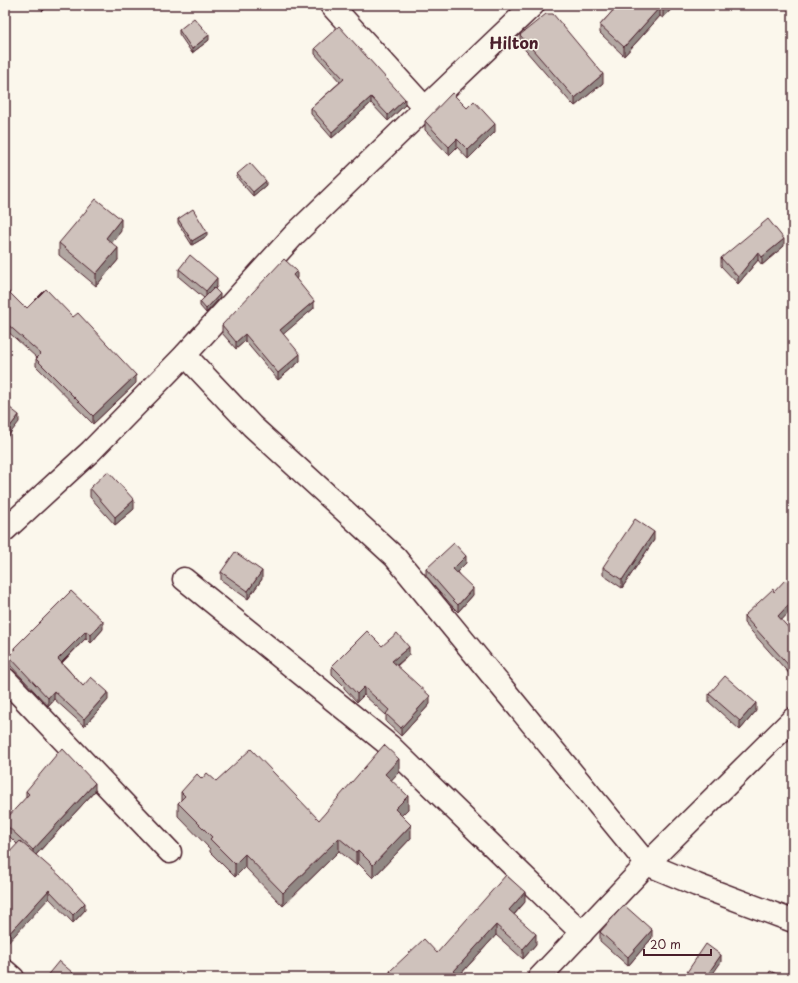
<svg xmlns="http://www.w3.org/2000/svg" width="798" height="983" font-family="'Playpen Sans',sans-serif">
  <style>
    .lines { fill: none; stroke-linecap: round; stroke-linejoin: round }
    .minor-casing { stroke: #4a1f2b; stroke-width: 25 }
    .minor { stroke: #fbf7ec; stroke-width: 22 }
    .wall { fill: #b2a7a2; stroke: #4a1f2b }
    .shaded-wall { fill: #918884; stroke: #4a1f2b }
    .building { fill: #cfc2bc; stroke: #4a1f2b }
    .labels { text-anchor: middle; stroke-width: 3; stroke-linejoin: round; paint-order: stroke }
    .quarter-label { font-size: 16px; font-weight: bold; fill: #4a1f2b; stroke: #fbf7ec }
  </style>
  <rect width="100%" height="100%" fill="#fbf7ec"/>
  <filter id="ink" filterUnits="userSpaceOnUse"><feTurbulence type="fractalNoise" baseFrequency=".025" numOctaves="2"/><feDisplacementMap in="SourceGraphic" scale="8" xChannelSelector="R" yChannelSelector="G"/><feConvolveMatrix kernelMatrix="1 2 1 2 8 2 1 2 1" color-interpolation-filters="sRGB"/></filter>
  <g filter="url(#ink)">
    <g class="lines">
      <g class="minor-casing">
        <g id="minor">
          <polyline points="331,5 425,108"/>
          <polyline points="185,355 252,426 395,557 647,864 697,885 793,921"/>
          <polyline points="5,530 91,451 185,355 294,235 425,108 533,5"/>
          <polyline points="184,579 390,746 582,933"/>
          <polyline points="5,679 170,852"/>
          <polyline points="5,971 13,978"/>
          <polyline points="539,978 647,864 793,719"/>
        </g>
      </g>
      <use href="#minor" class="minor"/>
    </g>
    <g class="wall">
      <polygon points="37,5 49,5 43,11"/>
      <polygon points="618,5 675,5 663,18 660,16 624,56 600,33 600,25"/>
      <polygon points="179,30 209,40 192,53 179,34"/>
      <polygon points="520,35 603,83 575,106 572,103 572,104 520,44"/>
      <polygon points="315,48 405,105 388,121 371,103 332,138 311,114 311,108 340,82 315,54"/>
      <polygon points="425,121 495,132 468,159 457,147 449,155 425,130"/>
      <polygon points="237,174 266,185 253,196 237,178"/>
      <polygon points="178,219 207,236 192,245 178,223"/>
      <polygon points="121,231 111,243 118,260 96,286 59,255 59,243"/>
      <polygon points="784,246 762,265 758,260 738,284 721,266 721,258"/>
      <polygon points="179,269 217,286 215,289 220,298 206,313 200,306 200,302 204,298 179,277"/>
      <polygon points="297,278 296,279 314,308 283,334 300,361 278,380 245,341 236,349 222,333 222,325"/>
      <polygon points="5,296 27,308 136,383 93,424 36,366 36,359 37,358 5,329"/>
      <polygon points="90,488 134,509 115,525 90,497"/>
      <polygon points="654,540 622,588 603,575 603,567"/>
      <polygon points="466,563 457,572 473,595 458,612 453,607 426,576 426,569"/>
      <polygon points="221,572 262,579 248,599 221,580"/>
      <polygon points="71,591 103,629 91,643 86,638 62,663 83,686 108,700 84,726 54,699 48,706 9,664 9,656 14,651 14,648"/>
      <polygon points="774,592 793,608 781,620 793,633 793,678 744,623 744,616"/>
      <polygon points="382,646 409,655 397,666 430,704 401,736 386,722 386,715 364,695 357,702 344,688 344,686 332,674 332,666"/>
      <polygon points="709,694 756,711 740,730 709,702"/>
      <polygon points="399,772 391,780 408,809 401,815 411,838 373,878 358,863 356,865 339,851 283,906 245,867 235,877 210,852 210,849 178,816 178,803 181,800 181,792 202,779 216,781 319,820"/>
      <polygon points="26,791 95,791 36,855 85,910 73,923 49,898 17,844 5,832 5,820 26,798"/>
      <polygon points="525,902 514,915 536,944 523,959 496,935 459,976 461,978 390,978 390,971 437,953"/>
      <polygon points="600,932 652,938 628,966 600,941"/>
    </g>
    <g class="shaded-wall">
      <polygon points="43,5 49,5 43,11"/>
      <polygon points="667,5 675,5 663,18 663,10"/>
      <polygon points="660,7 660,16 624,56 624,47"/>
      <polygon points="209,35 209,40 192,53 192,49"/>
      <polygon points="603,74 603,83 575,106 575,98"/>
      <polygon points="371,97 371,103 332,138 332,132"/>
      <polygon points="405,99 405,105 388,121 388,115"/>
      <polygon points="495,124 495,132 468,159 468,150"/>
      <polygon points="457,139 457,147 449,155 449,147"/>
      <polygon points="266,181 266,185 253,196 253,192"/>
      <polygon points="121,219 121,231 106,250 106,238"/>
      <polygon points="207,232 207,236 192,245 192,241"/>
      <polygon points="784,239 784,246 762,265 762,257"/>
      <polygon points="118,248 118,260 96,286 96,274"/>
      <polygon points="758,252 758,260 738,284 738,277"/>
      <polygon points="297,271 297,278 293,282 293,275"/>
      <polygon points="217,278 217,286 206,300 206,291"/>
      <polygon points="220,294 220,298 206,313 206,309"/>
      <polygon points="314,301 314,308 280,337 280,330"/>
      <polygon points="245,334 245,341 236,349 236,342"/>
      <polygon points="300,354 300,361 278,380 278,373"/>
      <polygon points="136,375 136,383 93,424 93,416"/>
      <polygon points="19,415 19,422 5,440 5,433"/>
      <polygon points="134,500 134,509 115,525 115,517"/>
      <polygon points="654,532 654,540 622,588 622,580"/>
      <polygon points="466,556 466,563 453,576 453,569"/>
      <polygon points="262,571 262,579 248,599 248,591"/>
      <polygon points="473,588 473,595 458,612 458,605"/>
      <polygon points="793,600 793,608 778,624 778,616"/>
      <polygon points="103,621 103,629 91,643 91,635"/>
      <polygon points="86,631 86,638 58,666 58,659"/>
      <polygon points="409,647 409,655 392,669 392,661"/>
      <polygon points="364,687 364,695 357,702 357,694"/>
      <polygon points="54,691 54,699 48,706 48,698"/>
      <polygon points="108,692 108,700 84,726 84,719"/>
      <polygon points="430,696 430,704 401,736 401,728"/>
      <polygon points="756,703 756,711 740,730 740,721"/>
      <polygon points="399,759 399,772 385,787 385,774"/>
      <polygon points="95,783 95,791 33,858 33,850"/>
      <polygon points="408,796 408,809 395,822 395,809"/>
      <polygon points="411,825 411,838 373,878 373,865"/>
      <polygon points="339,838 339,851 283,906 283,893"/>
      <polygon points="358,850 358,863 356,865 356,852"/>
      <polygon points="245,854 245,867 235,877 235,864"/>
      <polygon points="49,890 49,898 5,946 5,938"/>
      <polygon points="525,892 525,902 509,920 509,910"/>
      <polygon points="85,903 85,910 73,923 73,915"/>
      <polygon points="496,925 496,935 457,978 454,971"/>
      <polygon points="652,930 652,938 628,966 628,957"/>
      <polygon points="536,934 536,944 523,959 523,949"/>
      <polygon points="721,955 721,962 710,978 705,978"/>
      <polygon points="73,973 73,978 68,978"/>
    </g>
    <g class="building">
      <polygon points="618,5 667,5 663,10 660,7 624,47 600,25"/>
      <polygon points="546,14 553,14 603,74 575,98 572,95 520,35"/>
      <polygon points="194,18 209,35 192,49 179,30"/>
      <polygon points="339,26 405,99 388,115 371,97 332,132 311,108 344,79 315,48"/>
      <polygon points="452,93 467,108 474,101 495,124 468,150 457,139 449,147 425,121"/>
      <polygon points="250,163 266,181 253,192 237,174"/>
      <polygon points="96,199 121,219 106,238 118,248 96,274 59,243"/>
      <polygon points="193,209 207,232 192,241 178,219"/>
      <polygon points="768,219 784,239 762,257 758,252 738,277 721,258"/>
      <polygon points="190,255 217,278 206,291 179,269"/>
      <polygon points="284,259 297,271 293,275 314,301 280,330 300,354 278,373 245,334 236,342 222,325"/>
      <polygon points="214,288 220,294 206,309 200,302"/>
      <polygon points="46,289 73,317 78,313 136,375 93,416 36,359 41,354 5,322 5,296 8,291 24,307 25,306 27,308"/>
      <polygon points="5,404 19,415 5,433"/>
      <polygon points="108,471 134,500 115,517 90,488"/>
      <polygon points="635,519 654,532 622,580 603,567"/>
      <polygon points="454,543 466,556 453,569 473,588 458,605 453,600 426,569"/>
      <polygon points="235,552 262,571 248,591 221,572"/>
      <polygon points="785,580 793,587 793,600 778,616 793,633 793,670 744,616 773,589 774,592"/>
      <polygon points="71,591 103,621 91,635 86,631 58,659 83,686 91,677 108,692 84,719 54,691 48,698 9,656 16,649 14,648"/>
      <polygon points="367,631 382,646 397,633 409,647 392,661 430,696 401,728 386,714 389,710 364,687 357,694 344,680 345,679 332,666"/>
      <polygon points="725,676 756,703 740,721 709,694"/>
      <polygon points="384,745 399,759 385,774 408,796 395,809 411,825 373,865 358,850 356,852 339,838 283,893 245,854 235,864 210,839 212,837 178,803 185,796 181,792 197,774 202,779 207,773 216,781 251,749 319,820"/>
      <polygon points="62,748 95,783 33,850 5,824 5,820 29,794 26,791"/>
      <polygon points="20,841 60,876 85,903 73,915 49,890 5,938 5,857"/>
      <polygon points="506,875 525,892 509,910 536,934 523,949 496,925 454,971 461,978 397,978 390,971 424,939 437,953"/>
      <polygon points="624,905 652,930 628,957 600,932"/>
      <polygon points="706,944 721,955 705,978 683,978"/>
      <polygon points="59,961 73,973 68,978 45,978"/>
      <polygon points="770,971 786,978 767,978"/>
    </g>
  </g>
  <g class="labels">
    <g class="quarter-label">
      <text x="514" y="49">Hilton</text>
    </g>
  </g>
  <rect width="798" height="983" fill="none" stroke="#fbf7ec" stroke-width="20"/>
  <rect x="10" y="10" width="778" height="963" fill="none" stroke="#4a1f2b" stroke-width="1.5" filter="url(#ink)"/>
  <path d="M644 949v6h67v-6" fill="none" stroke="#4a1f2b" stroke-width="2"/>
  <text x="650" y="949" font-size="12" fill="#4a1f2b" stroke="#fbf7ec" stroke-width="3" paint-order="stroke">20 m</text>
</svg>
